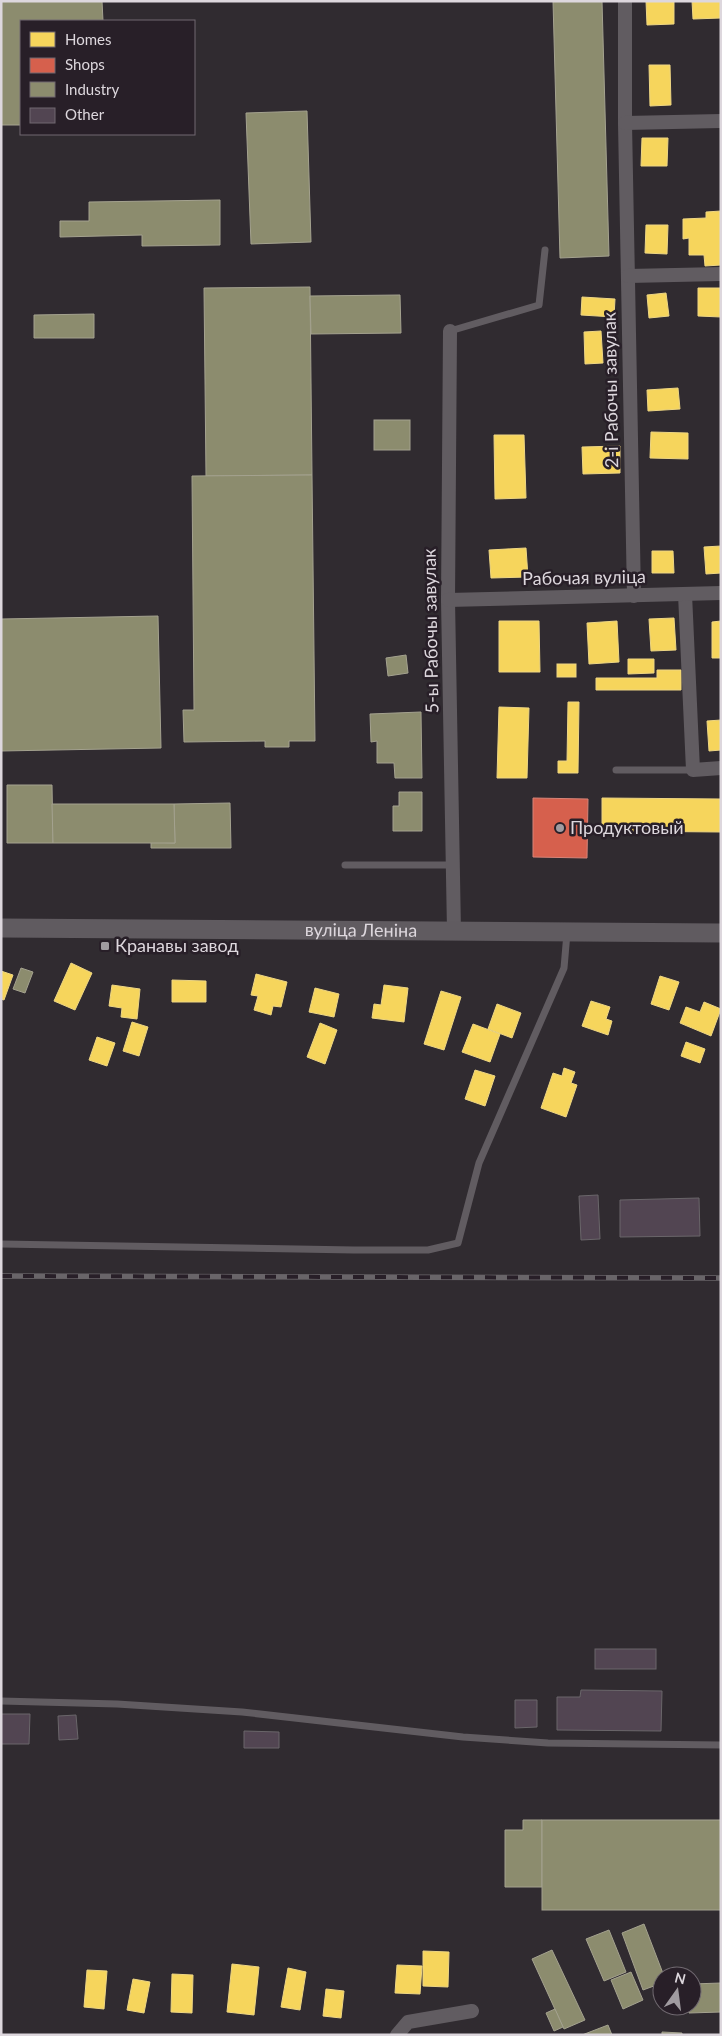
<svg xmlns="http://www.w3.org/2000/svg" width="722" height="2036" font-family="Lato,sans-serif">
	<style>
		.homes { fill: #f6d55c; stroke: #eed683 }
		.shops { fill: #d6604d; stroke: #d88478 }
		.industry { fill: #8c8c6e; stroke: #a4a28f }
		.building { fill: #524552; stroke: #6a666a }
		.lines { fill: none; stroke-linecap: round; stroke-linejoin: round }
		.service { stroke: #615c61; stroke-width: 7 }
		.minor { stroke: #615c61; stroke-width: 14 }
		.secondary { stroke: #605b60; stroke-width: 19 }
		.rail-casing { stroke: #696569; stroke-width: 5.5 }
		.rail { stroke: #281f28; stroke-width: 4; stroke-dasharray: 11; stroke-linecap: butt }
		.poi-dot { fill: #a09ba0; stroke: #281f28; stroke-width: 2 }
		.labels { text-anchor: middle; stroke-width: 5; stroke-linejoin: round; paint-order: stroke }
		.street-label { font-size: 18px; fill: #ddd7dd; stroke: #281f28 }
		.poi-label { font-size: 18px; fill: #ddd7dd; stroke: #281f28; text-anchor: start }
	</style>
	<rect width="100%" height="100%" fill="#302b30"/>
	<g class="homes">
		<path d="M646,1H674V24L647,25Z"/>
		<path d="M692,1H721V18L693,19Z"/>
		<path d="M649,65H670L671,105L650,106Z"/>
		<path d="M642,138H668L667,166H641Z"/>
		<path d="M721,211V265L705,266L704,255H689V238L683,239V219L706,218V212Z"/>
		<path d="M646,225H668L667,254L645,253Z"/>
		<path d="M698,288H721V317L698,316Z"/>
		<path d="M666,293L669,316L649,318L647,295Z"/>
		<path d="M582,297L615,299L614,317L581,315Z"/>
		<path d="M601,331L603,363L585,364L584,332Z"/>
		<path d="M678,388L680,409L648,411L647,390Z"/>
		<path d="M651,432L688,433V459L650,458Z"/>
		<path d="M494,435H524L526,498L495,499Z"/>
		<path d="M620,446V473L583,474L582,447Z"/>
		<path d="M721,546V573L706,574L704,547Z"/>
		<path d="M526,548L528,577L491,578L489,550Z"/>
		<path d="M652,551H673L674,573H652Z"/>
		<path d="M674,618L676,650L651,651L649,619Z"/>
		<path d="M499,621H539L540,672H499Z"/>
		<path d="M617,621L619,662L589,664L587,623Z"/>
		<path d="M721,621V658H712V622Z"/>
		<path d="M628,659H654V673L628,674Z"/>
		<rect x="557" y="664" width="19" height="13"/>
		<path d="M657,670H681V690H596V678H657Z"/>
		<path d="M568,702H579L578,773H558V761H567Z"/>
		<path d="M499,707L529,708L527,778H497Z"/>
		<path d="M721,720V750L709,751L707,721Z"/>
		<path d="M602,798L721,799V832L602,831Z"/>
		<path d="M71,963L92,973L75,1010L54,1001Z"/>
		<path d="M1,971L13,975L4,1000L1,999Z"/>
		<path d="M256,974L287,982L281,1007L273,1006L271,1015L254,1010L258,996L251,995Z"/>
		<path d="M660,976L679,982L669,1010L651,1004Z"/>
		<path d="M172,980L206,981V1002H172Z"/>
		<path d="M112,985L140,989L137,1019L121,1017L122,1008L109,1006Z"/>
		<path d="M384,985L408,988L404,1022L372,1018L374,1004L381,1005Z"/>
		<path d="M315,988L339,994L334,1017L309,1012Z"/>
		<path d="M441,991L461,997L444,1050L424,1044Z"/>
		<path d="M591,1001L610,1007L606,1019L612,1021L608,1035L582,1026Z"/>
		<path d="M704,1002L721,1009L711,1036L680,1023L686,1007L700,1012Z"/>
		<path d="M497,1004L521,1013L512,1038L488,1029Z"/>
		<path d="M132,1022L148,1027L139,1056L123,1051Z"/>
		<path d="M320,1023L337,1030L325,1064L307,1057Z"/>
		<path d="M473,1024L500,1034L490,1062L462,1052Z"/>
		<path d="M97,1037L115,1043L107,1066L89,1060Z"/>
		<path d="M686,1042L705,1049L700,1063L681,1056Z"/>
		<path d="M564,1068L575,1072L571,1083L577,1085L566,1117L541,1108L553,1073L562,1076Z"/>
		<path d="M475,1070L495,1076L485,1106L465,1099Z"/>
		<path d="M423,1951L449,1952L448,1987L423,1986Z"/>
		<path d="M232,1964L259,1967L254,2015L227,2012Z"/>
		<path d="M397,1965L422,1966L420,1994L395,1993Z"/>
		<path d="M288,1968L306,1972L300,2010L281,2007Z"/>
		<path d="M87,1970L107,1971L104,2009L84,2007Z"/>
		<path d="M172,1974L193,1975L192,2013L171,2012Z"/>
		<path d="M133,1979L150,1982L144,2013L127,2010Z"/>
		<path d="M326,1989L344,1991L341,2018L323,2016Z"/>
	</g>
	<path class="shops" d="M533,798L588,799L587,858L533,857Z"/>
	<g class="industry">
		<path d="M1,1H102L103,21H21V125H1Z"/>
		<path d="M553,1H602L609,256L560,258Z"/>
		<path d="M307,111L311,242L251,244L246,113Z"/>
		<path d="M220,200V245L142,246V235L60,237V221H89V202Z"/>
		<path d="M310,287L312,475L206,476L204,288Z"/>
		<path d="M400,295L401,333L311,334L310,296Z"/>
		<path d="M94,314V338H34V315Z"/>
		<rect x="374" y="420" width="36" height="30"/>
		<path d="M312,475L315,741H289V747H265V741L184,742L183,710H194L192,476Z"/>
		<path d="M158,616L161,748L1,751V619Z"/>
		<path d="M406,655L408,673L388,676L386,658Z"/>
		<path d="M421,712L422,778H395L394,763H377V741L371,742L370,714Z"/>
		<path d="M7,785H52L53,843H7Z"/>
		<path d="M399,792H422V831H393V806H399Z"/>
		<path d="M230,803L231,848H151V842L175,843L174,804Z"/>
		<path d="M52,804H174L175,843H53Z"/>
		<path d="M21,968L33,972L25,993L13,989Z"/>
		<path d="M523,1820H542V1887H505V1830H523Z"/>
		<rect x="542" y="1820" width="179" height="90"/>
		<path d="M644,1924L664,1976H662V1983L643,1990L622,1933Z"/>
		<path d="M609,1930L626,1972L604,1981L586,1939Z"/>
		<path d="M552,1950L585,2020L564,2029L532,1959Z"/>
		<path d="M631,1972L643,2000L623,2009L611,1980Z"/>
		<path d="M721,1983V2012L689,2013V2006H692V1984Z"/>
		<path d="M555,2009L563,2027L554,2031L546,2013Z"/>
		<path d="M608,2025L612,2035H582Z"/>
		<path d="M662,2032L682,2033V2035H662Z"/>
	</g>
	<g class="building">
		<path d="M598,1195L600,1239L581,1240L579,1196Z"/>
		<path d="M699,1198L700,1236L620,1237V1200Z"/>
		<rect x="595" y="1649" width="61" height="20"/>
		<path d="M581,1690L662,1691L661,1731L557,1730V1697H580Z"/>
		<path d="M515,1700H537V1727L515,1728Z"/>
		<path d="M1,1714H30L29,1744H1Z"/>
		<path d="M76,1715L78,1739L59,1740L58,1716Z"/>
		<path d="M244,1731L279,1732V1748H244Z"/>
	</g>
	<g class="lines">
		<g class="service">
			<path d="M450,331L539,305L545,250"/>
			<path d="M616,770H693"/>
			<path d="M345,865H453"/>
			<path d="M1,1244L354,1250H428L458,1243L479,1163L564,968L567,933"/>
			<path d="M1,1701L117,1704L242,1712L463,1737L548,1743L721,1745"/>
		</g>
		<g class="minor">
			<path d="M625,1V123L634,596"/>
			<path d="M625,123L721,121"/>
			<path d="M628,276L721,274"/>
			<path d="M450,331L448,600L454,931"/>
			<path d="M685,594L693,770L721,768"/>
			<path d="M448,600L721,593"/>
			<path d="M397,2035L408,2022L472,2011"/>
		</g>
		<path class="secondary" id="s1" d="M1,928L721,933"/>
		<g class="rail-casing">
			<path id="rail" d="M1,1276L721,1278"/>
		</g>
		<use href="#rail" class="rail"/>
	</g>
	<g class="poi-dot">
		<circle cx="560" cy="828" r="5"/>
		<rect x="100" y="941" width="10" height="10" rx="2.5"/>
	</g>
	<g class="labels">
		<g class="street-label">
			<text transform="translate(611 390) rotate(-91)" y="6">2-і Рабочы завулак</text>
			<text transform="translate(584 578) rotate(-1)" y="6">Рабочая вуліца</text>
			<text transform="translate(431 631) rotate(-91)" y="6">5-ы Рабочы завулак</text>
			<text dy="6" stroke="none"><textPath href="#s1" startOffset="360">вуліца Леніна</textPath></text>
		</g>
		<g class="poi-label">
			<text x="570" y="834">Продуктовый</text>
			<text x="115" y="952">Кранавы завод</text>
		</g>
	</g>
	<rect width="722" height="2036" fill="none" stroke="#ddd7dd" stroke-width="5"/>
	<rect x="20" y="20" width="175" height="115" fill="#281f28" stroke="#706970"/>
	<rect x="30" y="32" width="25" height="15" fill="#f6d55c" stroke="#706970"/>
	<text x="65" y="45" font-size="15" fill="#ddd7dd">Homes</text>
	<rect x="30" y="58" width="25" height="15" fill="#d6604d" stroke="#706970"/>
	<text x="65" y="70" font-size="15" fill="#ddd7dd">Shops</text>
	<rect x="30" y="82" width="25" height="15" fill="#8c8c6e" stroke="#706970"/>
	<text x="65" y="95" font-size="15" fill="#ddd7dd">Industry</text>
	<rect x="30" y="108" width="25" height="15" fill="#524552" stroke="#706970"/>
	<text x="65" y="120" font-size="15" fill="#ddd7dd">Other</text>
	<g transform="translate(677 1991) rotate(14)"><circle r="24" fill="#281f28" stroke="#706970"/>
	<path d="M0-4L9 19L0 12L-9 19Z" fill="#a09ba0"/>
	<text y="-8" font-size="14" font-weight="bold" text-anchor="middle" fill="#ddd7dd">N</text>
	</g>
</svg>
